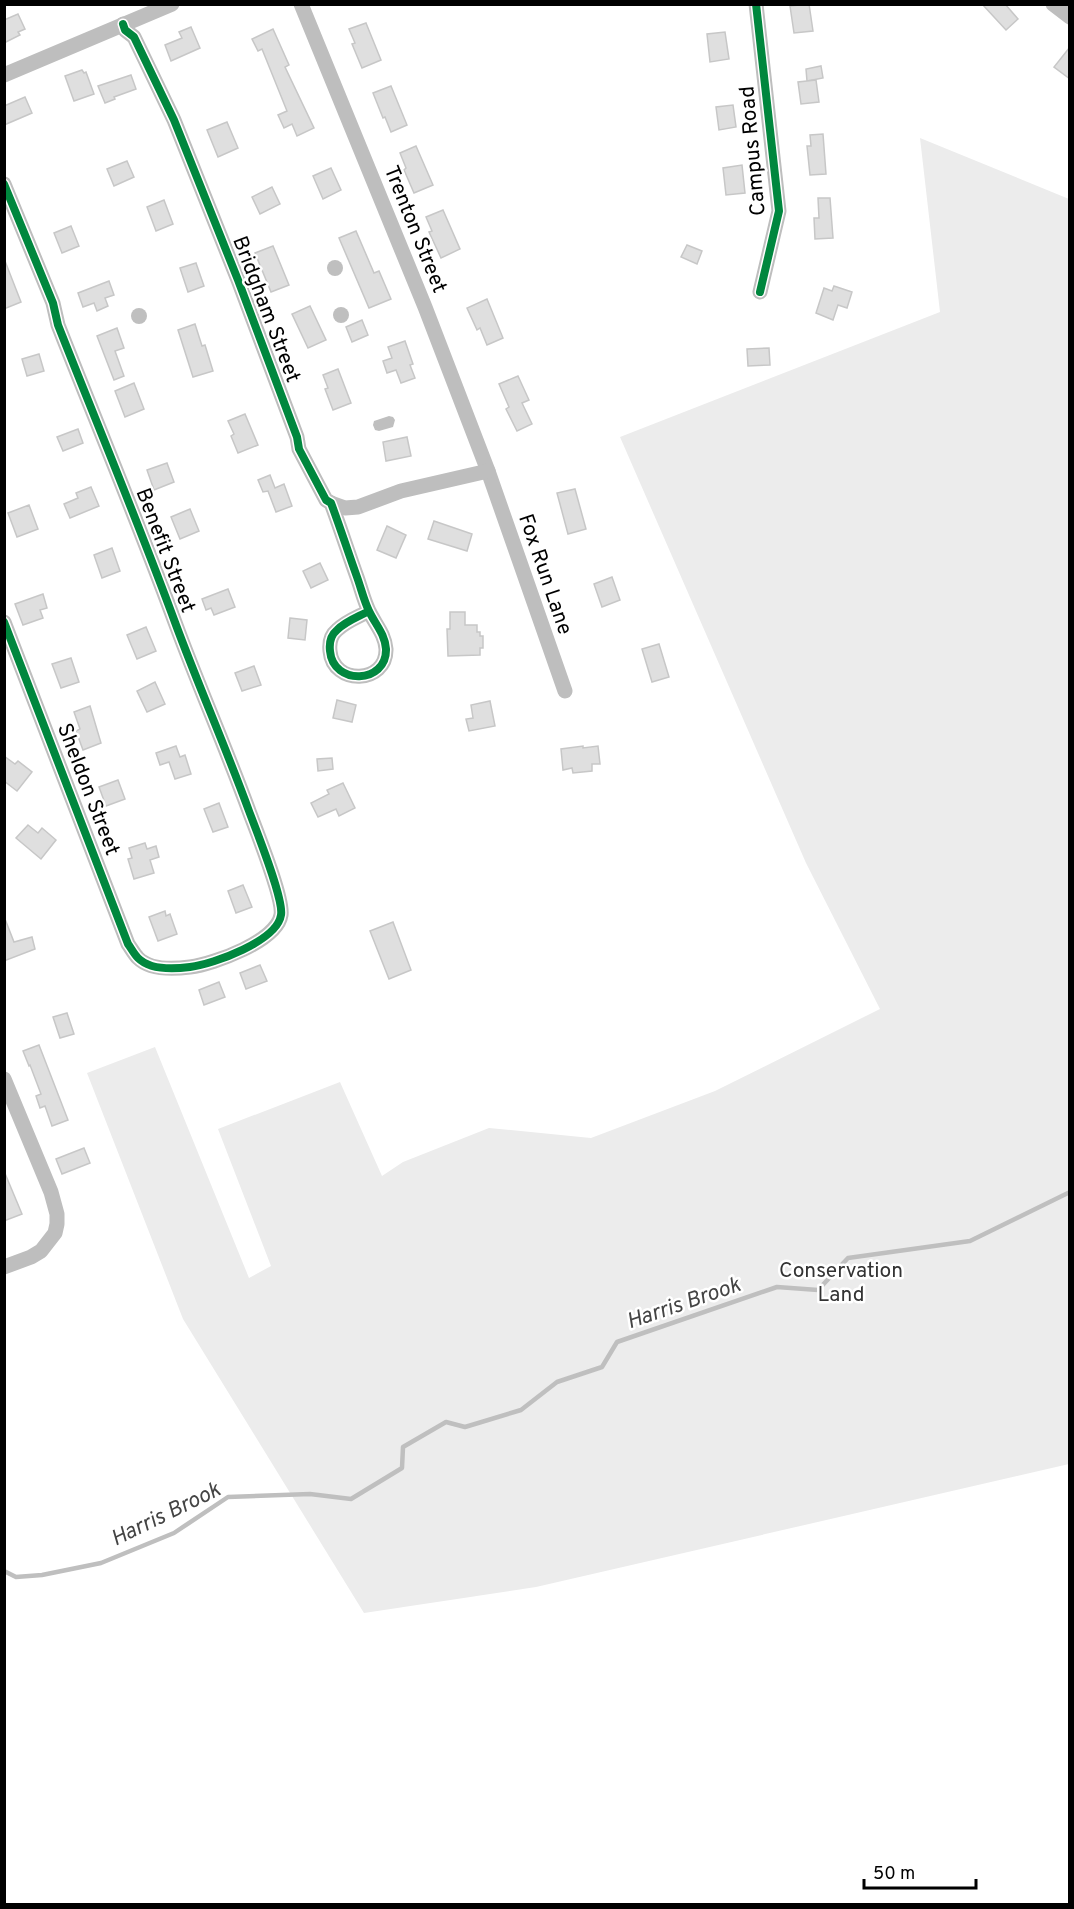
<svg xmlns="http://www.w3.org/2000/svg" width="1074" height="1909" font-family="Overpass,sans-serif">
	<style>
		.green { fill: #ececec }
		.water { fill: #bfbfbf }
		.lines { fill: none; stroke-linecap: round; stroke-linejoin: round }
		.stream { stroke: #bfbfbf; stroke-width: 4.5 }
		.building { fill: #dfdfdf; stroke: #c7c7c7; stroke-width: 1.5 }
		.minor { stroke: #bebebe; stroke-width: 15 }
		.cycleway-casing { stroke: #fff; stroke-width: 11 }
		.cycleway { stroke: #00873e; stroke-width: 8 }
		.labels { text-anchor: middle; stroke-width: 5; stroke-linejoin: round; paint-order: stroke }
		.street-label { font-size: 21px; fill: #000; stroke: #fff }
		.park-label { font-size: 21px; fill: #333; stroke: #fff }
		.water-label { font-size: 22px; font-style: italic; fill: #444; stroke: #fff }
	</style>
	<rect width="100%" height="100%" fill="#fff"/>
	<path class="green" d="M920,138L1069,199V1464L536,1587L364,1613L183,1319L87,1073L155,1047L249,1278L271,1266L218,1129L340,1082L382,1176L403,1162L489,1128L591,1138L715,1091L880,1009L806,863L620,437L940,312Z"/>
	<g class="water">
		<circle cx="335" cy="268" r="8"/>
		<circle cx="341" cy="315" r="8"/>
		<circle cx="139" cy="316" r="8"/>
		<path d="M389,416L393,417L395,420L393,427L379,431L375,430L373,425L374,421Z"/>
	</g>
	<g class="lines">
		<path class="stream" d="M4,1571L16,1577L42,1575L101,1563L174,1533L228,1497L310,1494L351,1499L402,1468L403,1447L446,1422L465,1427L521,1410L557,1382L602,1367L617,1342L777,1287L818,1290L848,1258L970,1241L1070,1192"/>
	</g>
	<g class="building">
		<path d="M809,4L813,31L794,33L790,6Z"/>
		<path d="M982,4H1005L1018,19L1006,30Z"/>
		<path d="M18,14L25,29L18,32L20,35L4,43V20Z"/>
		<path d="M366,23L381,60L362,68L352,44L355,43L349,29Z"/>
		<path d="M191,27L200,48L171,61L165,45L182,38L179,32Z"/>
		<path d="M273,29L289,65L285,67L314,128L297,136L292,124L284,128L278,115L287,111L262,49L258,51L252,39Z"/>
		<path d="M725,32L729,59L710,62L707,34Z"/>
		<path d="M1070,47V79L1054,67Z"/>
		<path d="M821,66L823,78L807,81L806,69Z"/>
		<path d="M82,70L84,73L86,72L94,94L74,101L65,76Z"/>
		<path d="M131,75L136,89L114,97L115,99L105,103L98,86Z"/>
		<path d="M816,80L819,102L801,104L798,82Z"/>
		<path d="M391,86L407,125L391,132L385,117L383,118L373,93Z"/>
		<path d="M25,97L32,113L4,125V106Z"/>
		<path d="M733,105L736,127L719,130L716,107Z"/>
		<path d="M227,122L238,148L218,157L207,130Z"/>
		<path d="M823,134L826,174L810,175L807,146H811L810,135Z"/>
		<path d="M416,146L433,185L414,193L404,170L406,168L400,153Z"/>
		<path d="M127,161L134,177L114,186L107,169Z"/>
		<path d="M742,165L745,193L726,195L723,168Z"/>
		<path d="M331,168L341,190L323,199L313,176Z"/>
		<path d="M272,187L280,204L260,214L252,197Z"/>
		<path d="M818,198H830L833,238L815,239L814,218H819Z"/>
		<path d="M164,200L173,224L156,231L147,207Z"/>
		<path d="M443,210L460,249L441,258L429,232L432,231L426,217Z"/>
		<path d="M71,226L79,246L62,253L54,233Z"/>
		<path d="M356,231L374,273L379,271L391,299L369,308L339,238Z"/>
		<path d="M687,245L702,251L697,264L681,257Z"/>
		<path d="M273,246L289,285L271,292L255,253Z"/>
		<path d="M5,261L21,302L4,309V262Z"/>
		<path d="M196,263L204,286L188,292L180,268Z"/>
		<path d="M109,281L114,295L105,298L108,306L97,311L94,303L83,307L78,293Z"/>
		<path d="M834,286L852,292L847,308L838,305L833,320L816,313L824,288L832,291Z"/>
		<path d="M487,299L503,338L487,345L480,328L477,330L467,308Z"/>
		<path d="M310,306L326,340L308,348L292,314Z"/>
		<path d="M362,320L368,335L352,342L346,327Z"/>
		<path d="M195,324L202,346L205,345L213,371L193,377L178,330Z"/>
		<path d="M117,328L124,348L115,351L124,376L114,380L97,336Z"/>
		<path d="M405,341L413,364L410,365L415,378L401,383L396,370L387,373L383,361L392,358L388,347Z"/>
		<path d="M769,348L770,365L748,366L747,349Z"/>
		<path d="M39,354L44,371L27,376L22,359Z"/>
		<path d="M338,369L351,403L333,410L325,389L328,388L323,375Z"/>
		<path d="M518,376L529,400L522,403L532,424L517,431L506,409L509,407L499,384Z"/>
		<path d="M134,383L144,409L125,417L115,391Z"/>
		<path d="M245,414L258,445L238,453L231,436L234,434L228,421Z"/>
		<path d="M78,429L83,443L63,451L57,437Z"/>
		<path d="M407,437L411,456L386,461L383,442Z"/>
		<path d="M167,463L174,482L154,490L147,470Z"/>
		<path d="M270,475L275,488L284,484L292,506L276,512L268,491L263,492L258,480Z"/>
		<path d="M91,487L99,506L70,518L64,504L78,498L76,493Z"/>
		<path d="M575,489L586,529L568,534L557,493Z"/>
		<path d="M29,505L38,529L17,537L8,513Z"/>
		<path d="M190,509L199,531L180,539L171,517Z"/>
		<path d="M434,521L472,534L467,551L428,539Z"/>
		<path d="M387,526L406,535L396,558L377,550Z"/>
		<path d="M112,548L120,571L102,578L94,555Z"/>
		<path d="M320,563L328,580L311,588L303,571Z"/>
		<path d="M612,577L620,600L602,607L594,584Z"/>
		<path d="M228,589L235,607L214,615L211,608L206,610L202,599Z"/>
		<path d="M43,594L47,608L40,610L43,618L23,625L15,604Z"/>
		<path d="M450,612H465V625H477V632H480V636H483V648H480V655L448,656L447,629H450Z"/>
		<path d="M290,618L307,620L305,640L288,638Z"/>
		<path d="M146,627L156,651L137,659L127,635Z"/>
		<path d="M659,644L669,677L652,682L642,649Z"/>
		<path d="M71,658L79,682L61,688L52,664Z"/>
		<path d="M254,666L261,685L242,691L235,673Z"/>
		<path d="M155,682L165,704L147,712L137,691Z"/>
		<path d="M337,700L356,705L352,722L333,718Z"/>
		<path d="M490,701L495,726L469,731L466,719L473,718L471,705Z"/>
		<path d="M90,706L101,743L83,750L76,731L80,729L74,712Z"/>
		<path d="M176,746L180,757L185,755L191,774L175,779L169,762L160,765L156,753Z"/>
		<path d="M583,746V748L598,746L600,764H592V771L573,773L572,768L563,770L561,749Z"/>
		<path d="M4,756L15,764L18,761L32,772L17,791L4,781Z"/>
		<path d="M332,758L333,769L318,771L317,759Z"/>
		<path d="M118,780L125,799L106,806L99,787Z"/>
		<path d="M343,783L355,808L339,816L336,809L318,817L311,803L329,794L327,790Z"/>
		<path d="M219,803L228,827L213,832L204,809Z"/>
		<path d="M28,825L38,833L42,828L56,840L41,859L16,838Z"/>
		<path d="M145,843L147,849L156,846L159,857L150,860L154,873L134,879L128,859L132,858L129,848Z"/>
		<path d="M243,885L252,907L236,913L228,891Z"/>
		<path d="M165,911L166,916L170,914L177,934L158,941L149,917Z"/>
		<path d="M5,919L14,942L32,937L35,949L4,961Z"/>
		<path d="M393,922L411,970L389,979L370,931Z"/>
		<path d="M260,965L267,981L246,989L240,973Z"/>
		<path d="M219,982L225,997L204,1005L199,990Z"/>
		<path d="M67,1013L74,1034L60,1038L53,1017Z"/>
		<path d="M39,1045L68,1120L52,1126L45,1106L40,1108L36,1096L41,1094L30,1065L29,1066L23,1051Z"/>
		<path d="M84,1148L90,1163L62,1174L56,1159Z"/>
		<path d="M4,1171L22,1214L4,1221Z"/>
	</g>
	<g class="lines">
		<g class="minor">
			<path d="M301,4L425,307L488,471L565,691"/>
			<path d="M756,4L779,211L760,292"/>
			<path d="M1053,4L1070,17"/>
			<path d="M123,24L125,30L134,37L174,120L238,280L297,437L299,449L326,500L331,503C340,527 348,552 357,577C361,588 364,601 369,611C375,624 385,634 386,649C387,684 333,686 330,651C329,642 331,635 337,630C346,621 358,617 369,611"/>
			<path d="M4,75L172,4"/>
			<path d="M4,184L53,303L58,325C97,424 139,524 176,625C199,687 226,748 249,811C256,830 284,899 281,915C277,941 214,964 190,967C175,969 151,971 138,958C134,954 131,948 128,944L4,622"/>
			<path d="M331,503L345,508L358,507L401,491L488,471"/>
			<path d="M4,1079L51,1192L57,1214V1224L55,1233L41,1251L31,1257L4,1267"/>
		</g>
		<g class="cycleway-casing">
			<g id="cycleway">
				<path d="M756,4L779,211L760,292"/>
				<path d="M123,24L125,30L134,37L174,120L238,280L297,437L299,449L326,500L331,503C340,527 348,552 357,577C361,588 364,601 369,611C375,624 385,634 386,649C387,684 333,686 330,651C329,642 331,635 337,630C346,621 358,617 369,611"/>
				<path d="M4,184L53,303L58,325C97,424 139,524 176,625C199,687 226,748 249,811C256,830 284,899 281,915C277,941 214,964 190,967C175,969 151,971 138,958C134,954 131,948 128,944L4,622"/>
			</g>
		</g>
		<use href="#cycleway" class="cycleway"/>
	</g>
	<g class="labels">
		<g class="street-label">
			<text transform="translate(752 151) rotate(-95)" y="7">Campus Road</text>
			<text transform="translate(416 229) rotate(68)" y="7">Trenton Street</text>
			<text transform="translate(267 309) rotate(69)" y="7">Bridgham Street</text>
			<text transform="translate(166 550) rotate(69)" y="7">Benefit Street</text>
			<text transform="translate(546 574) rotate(71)" y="7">Fox Run Lane</text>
			<text transform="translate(89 789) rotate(69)" y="7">Sheldon Street</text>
		</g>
		<g class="park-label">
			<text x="841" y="1277">Conservation<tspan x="841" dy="24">Land</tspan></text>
		</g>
		<g class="water-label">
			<text transform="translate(683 1302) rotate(-19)" y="8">Harris Brook</text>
			<text transform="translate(165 1513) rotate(-26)" y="8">Harris Brook</text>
		</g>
	</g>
	<rect width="1074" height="1909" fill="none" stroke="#000000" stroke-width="12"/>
	<path d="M864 1879v9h112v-9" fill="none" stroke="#000000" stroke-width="3"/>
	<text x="873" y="1879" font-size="18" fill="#000000" stroke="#ffffff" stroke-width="4.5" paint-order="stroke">50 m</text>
</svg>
